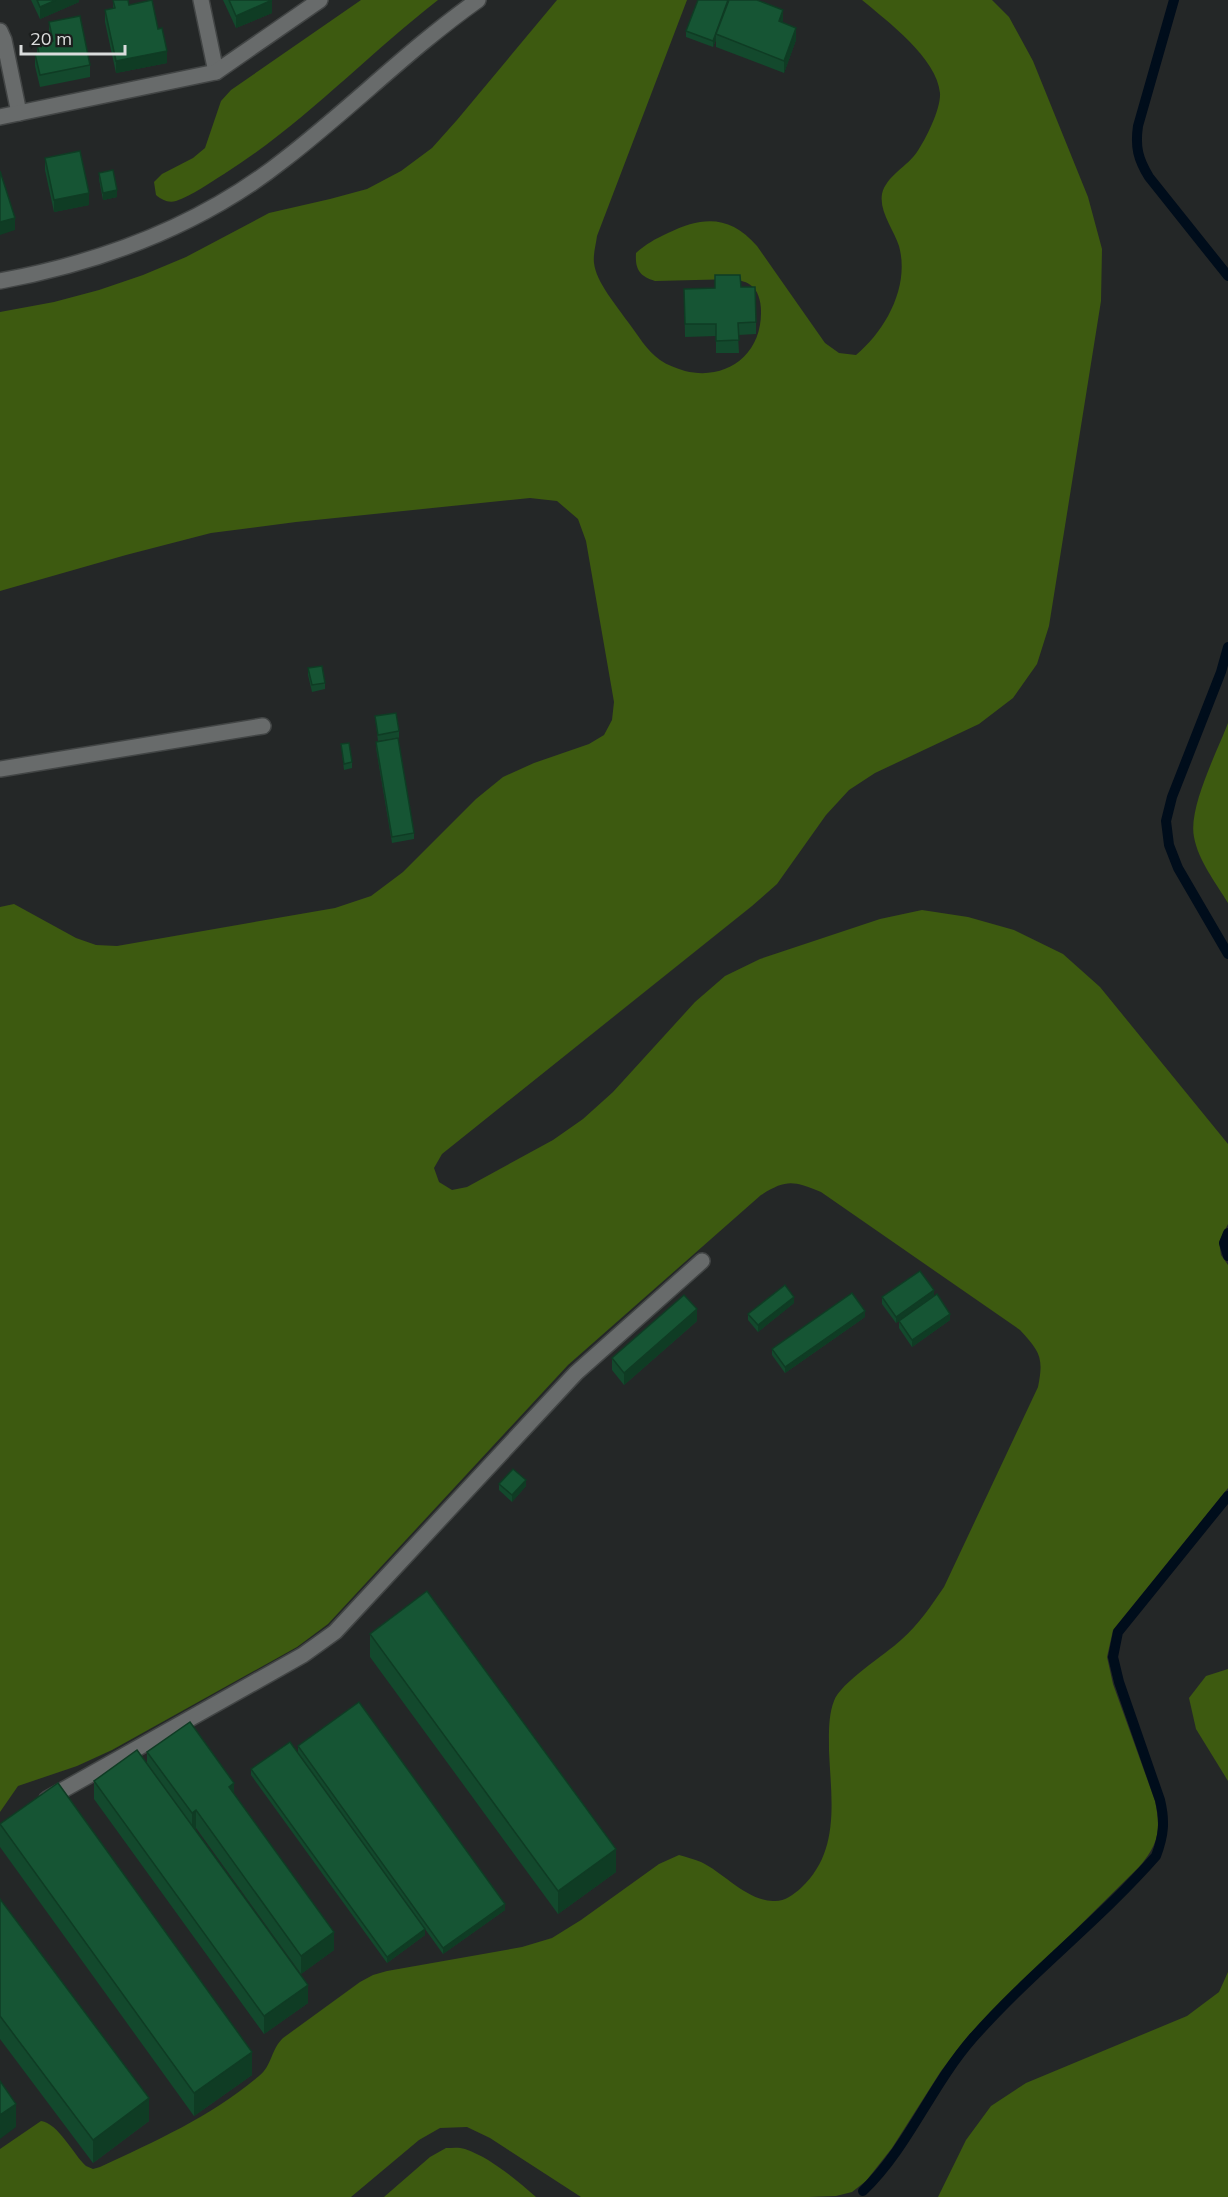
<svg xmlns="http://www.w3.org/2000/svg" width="1228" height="2197" font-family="Mulish,sans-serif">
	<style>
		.forest { fill: #3d5a10 }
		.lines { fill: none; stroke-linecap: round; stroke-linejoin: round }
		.stream { stroke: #000d1b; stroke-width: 10 }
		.minor-casing { stroke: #424545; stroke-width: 18 }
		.minor { stroke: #686b6b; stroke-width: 15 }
		.wall { fill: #13492d }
		.shaded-wall { fill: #0f3c24 }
		.building { fill: #165534; stroke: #0f3c24; stroke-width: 1.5 }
	</style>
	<rect width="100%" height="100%" fill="#242727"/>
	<g class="forest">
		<path d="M361,0H438C366,56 302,125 224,174C209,183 193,195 176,201C168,203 162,200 156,195L154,182L162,174L193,158L205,148L221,101L231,90Z"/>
		<path d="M557,0H687L597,236C596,244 593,254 594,263C596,282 617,306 628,322C638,335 646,350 660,360C667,365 676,368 685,371C726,381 762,355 761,311C761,301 758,289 749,284C745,281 740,281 736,279L655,281C639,276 635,269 636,253C646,244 655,239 668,233C703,216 730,215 757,246L825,343L839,353L856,355C886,330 910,286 899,246C894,230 879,212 882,194C886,176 908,166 917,152C926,139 941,109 940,93C937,58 887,21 862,0H992L1009,17L1033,61L1088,197L1102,249L1101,301L1049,626L1037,664L1013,698L979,724L875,773L849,790L826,815L777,884L752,906L442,1154L434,1168L439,1182L452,1190L467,1187L553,1140L583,1119L613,1092L695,1002L725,976L760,959L880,919L922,910L968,917L1014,930L1063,954L1100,987L1228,1144V1224L1219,1242L1221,1255L1228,1265V1488L1113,1630L1107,1657L1113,1684L1155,1801C1161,1830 1159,1844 1139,1867L968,2036L941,2071L892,2148L866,2181L852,2192L836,2196L809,2197H581L490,2138L467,2127L440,2128L419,2140L351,2197H0V2149L41,2121C59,2124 73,2154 86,2166L93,2169L100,2167C156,2141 212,2116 259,2076C272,2066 271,2049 283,2038L360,1982L373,1975L387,1971L522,1947L552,1938L581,1920L659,1864L679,1855C686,1857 694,1859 701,1862C724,1873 746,1900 773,1901C784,1902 793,1895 801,1888C841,1851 831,1799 829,1751C829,1735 828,1716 834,1701C840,1683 886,1654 901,1640C919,1624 931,1606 944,1587L1038,1387C1044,1357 1040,1352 1020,1330L821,1192C793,1181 787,1179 761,1195L568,1365L328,1624L297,1647L112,1750L77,1766L18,1786L0,1812V907L14,904L76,938L96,945L117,946L335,908L371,896L403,872L476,799L503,777L534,763L589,744L604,735L612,720L614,702L586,541L578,519L557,501L530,498L296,522L211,533L126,555L0,591V312L54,302L99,290L143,275L186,257L269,213L330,199L367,189L401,171L432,148L457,120Z"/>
		<path d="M1228,723V903C1216,883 1198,860 1194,837C1188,808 1217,752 1228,723Z"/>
		<path d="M1228,1669V1781L1196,1729L1189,1698L1206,1676Z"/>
		<path d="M1228,1972V2197H938L966,2140L991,2106L1026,2083L1187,2016L1219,1992Z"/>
		<path d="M446,2148C452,2148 459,2147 465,2149C491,2158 515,2179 536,2197H384L430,2157Z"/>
	</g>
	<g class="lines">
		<g class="stream">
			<path d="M1174,0L1138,126C1135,147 1138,159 1149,177L1228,276"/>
			<path d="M1228,647L1221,672L1172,797L1166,821L1169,845L1178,868L1228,954"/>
			<path d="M1228,1233L1224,1243L1228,1256"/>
			<path d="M863,2191C908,2148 931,2086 972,2039C1029,1974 1099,1921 1156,1856C1164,1835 1165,1821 1160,1800L1119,1682L1113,1657L1118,1632L1228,1496"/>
		</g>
		<g class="minor-casing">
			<g id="minor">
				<path d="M201,0L216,72"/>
				<path d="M0,31L4,40L19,113"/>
				<path d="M0,117L216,72L320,0"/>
				<path d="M0,281C103,262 202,225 285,159C351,108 410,48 478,0"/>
				<path d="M0,769L263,726"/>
				<path d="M47,1799L303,1655L335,1632L576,1373L702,1261"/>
			</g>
		</g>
		<use href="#minor" class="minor"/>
	</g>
	<g class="wall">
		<path d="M31,0H79V2L40,19Z"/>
		<path d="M113,0L129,5L167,63L116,73L105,22V10L113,8Z"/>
		<path d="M223,0H272V13L236,28Z"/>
		<path d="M49,22L90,65V77L40,87L35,66V54H37V45L51,42L49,35Z"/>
		<path d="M783,23L796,40L784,73L716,47V40L713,47L686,37V31Z"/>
		<path d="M45,158L89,205L54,212L45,170Z"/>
		<path d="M99,173L117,197L103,200L99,179Z"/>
		<path d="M741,287L756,322V334L738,335L739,353H716V336L685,337L684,289Z"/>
		<path d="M308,668L325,683V689L312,692L308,675Z"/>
		<path d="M375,716L399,731V738L378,741Z"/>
		<path d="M376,742L414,833V839L392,843L376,748Z"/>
		<path d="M341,744L352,762V768L344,770Z"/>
		<path d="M934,1296L896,1323L882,1304V1297Z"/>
		<path d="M794,1303L758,1332L748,1320V1314Z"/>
		<path d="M865,1317L785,1373L772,1355V1349Z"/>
		<path d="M950,1320L912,1347L899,1328V1321Z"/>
		<path d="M697,1321L624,1385L612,1370V1358Z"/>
		<path d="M499,1484L526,1486L512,1502L499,1490Z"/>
		<path d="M370,1634L616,1872L558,1914L370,1657Z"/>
		<path d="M298,1746L505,1910L443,1954L425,1929V1935L387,1963L251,1775V1769L298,1752Z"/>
		<path d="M147,1752L234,1794L334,1950L301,1974L196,1828L195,1829L308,2003L264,2034L94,1799V1781L147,1764Z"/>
		<path d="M0,1824L252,2075L194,2116L0,1847Z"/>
		<path d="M0,1899L149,2121L93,2163L0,2039Z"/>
	</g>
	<g class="shaded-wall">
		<path d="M56,0H79V2L40,19V7Z"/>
		<path d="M272,0V13L236,28V16Z"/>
		<path d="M783,10V22L779,21Z"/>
		<path d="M796,28V40L784,73V61Z"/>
		<path d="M716,34V40L713,47V41Z"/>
		<path d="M167,51V63L116,73V61Z"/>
		<path d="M117,190V197L103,200V193Z"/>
		<path d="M89,193V205L54,212V200Z"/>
		<path d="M15,218V230L0,235V222Z"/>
		<path d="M934,1290V1296L896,1323V1317Z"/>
		<path d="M794,1297V1303L758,1332V1325Z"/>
		<path d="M697,1309V1321L624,1385V1373Z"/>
		<path d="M865,1311V1317L785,1373V1367Z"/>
		<path d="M950,1314V1320L912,1347V1340Z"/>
		<path d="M526,1480V1486L512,1502V1495Z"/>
		<path d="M234,1783V1801L229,1787Z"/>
		<path d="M196,1810V1828L192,1831V1813Z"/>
		<path d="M616,1849V1872L558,1914V1891Z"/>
		<path d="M505,1904V1910L443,1954V1948Z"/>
		<path d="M425,1929V1935L387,1963V1957Z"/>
		<path d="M334,1932V1950L301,1974V1956Z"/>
		<path d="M308,1985V2003L264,2034V2016Z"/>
		<path d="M252,2052V2075L194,2116V2093Z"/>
		<path d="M149,2098V2121L93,2163V2140Z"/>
		<path d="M16,2104V2127L0,2139V2115Z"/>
	</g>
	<g class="building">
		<path d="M37,0H56L40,7Z"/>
		<path d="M113,0H128L129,5L152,0L158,29L162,28L167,51L116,61L105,10L115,8Z"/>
		<path d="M229,0H272L236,16Z"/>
		<path d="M698,0H728L713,41L686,31Z"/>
		<path d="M729,0H757L783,10L779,21L796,28L784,61L716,34Z"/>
		<path d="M80,16L90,65L40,75L35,54L39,53L37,45L53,41L49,22Z"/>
		<path d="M80,151L89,193L54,200L45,158Z"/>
		<path d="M113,170L117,190L103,193L99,173Z"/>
		<path d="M0,171L15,218L0,222Z"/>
		<path d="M715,275H740L741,287H755L756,322L738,323L739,340L716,341V324H685L684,289L715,288Z"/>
		<path d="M322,666L325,683L312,685L308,668Z"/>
		<path d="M396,713L399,731L378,735L375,716Z"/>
		<path d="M398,738L414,833L392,837L376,742Z"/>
		<path d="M349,743L352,762L344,764L341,744Z"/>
		<path d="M920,1271L934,1290L896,1317L882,1297Z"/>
		<path d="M785,1285L794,1297L758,1325L748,1314Z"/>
		<path d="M852,1293L865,1311L785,1367L772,1349Z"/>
		<path d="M937,1294L950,1314L912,1340L899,1321Z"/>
		<path d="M684,1295L697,1309L624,1373L612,1358Z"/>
		<path d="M513,1469L526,1480L512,1495L499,1484Z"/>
		<path d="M427,1591L616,1849L558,1891L370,1634Z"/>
		<path d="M359,1702L505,1904L443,1948L298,1746Z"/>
		<path d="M190,1722L234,1783L229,1787L334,1932L301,1956L196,1810L192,1813L147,1752Z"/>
		<path d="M290,1742L425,1929L387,1957L251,1769Z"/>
		<path d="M137,1750L308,1985L264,2016L94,1781Z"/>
		<path d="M58,1783L252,2052L194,2093L0,1824Z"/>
		<path d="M0,1899L149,2098L93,2140L0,2016Z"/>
		<path d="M0,2081L16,2104L0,2115Z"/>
	</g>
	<path d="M21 45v9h104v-9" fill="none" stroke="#dadcdc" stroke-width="3"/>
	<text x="30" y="45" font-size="18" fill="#dadcdc" stroke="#1b1e1d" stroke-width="4.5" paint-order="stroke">20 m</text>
</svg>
